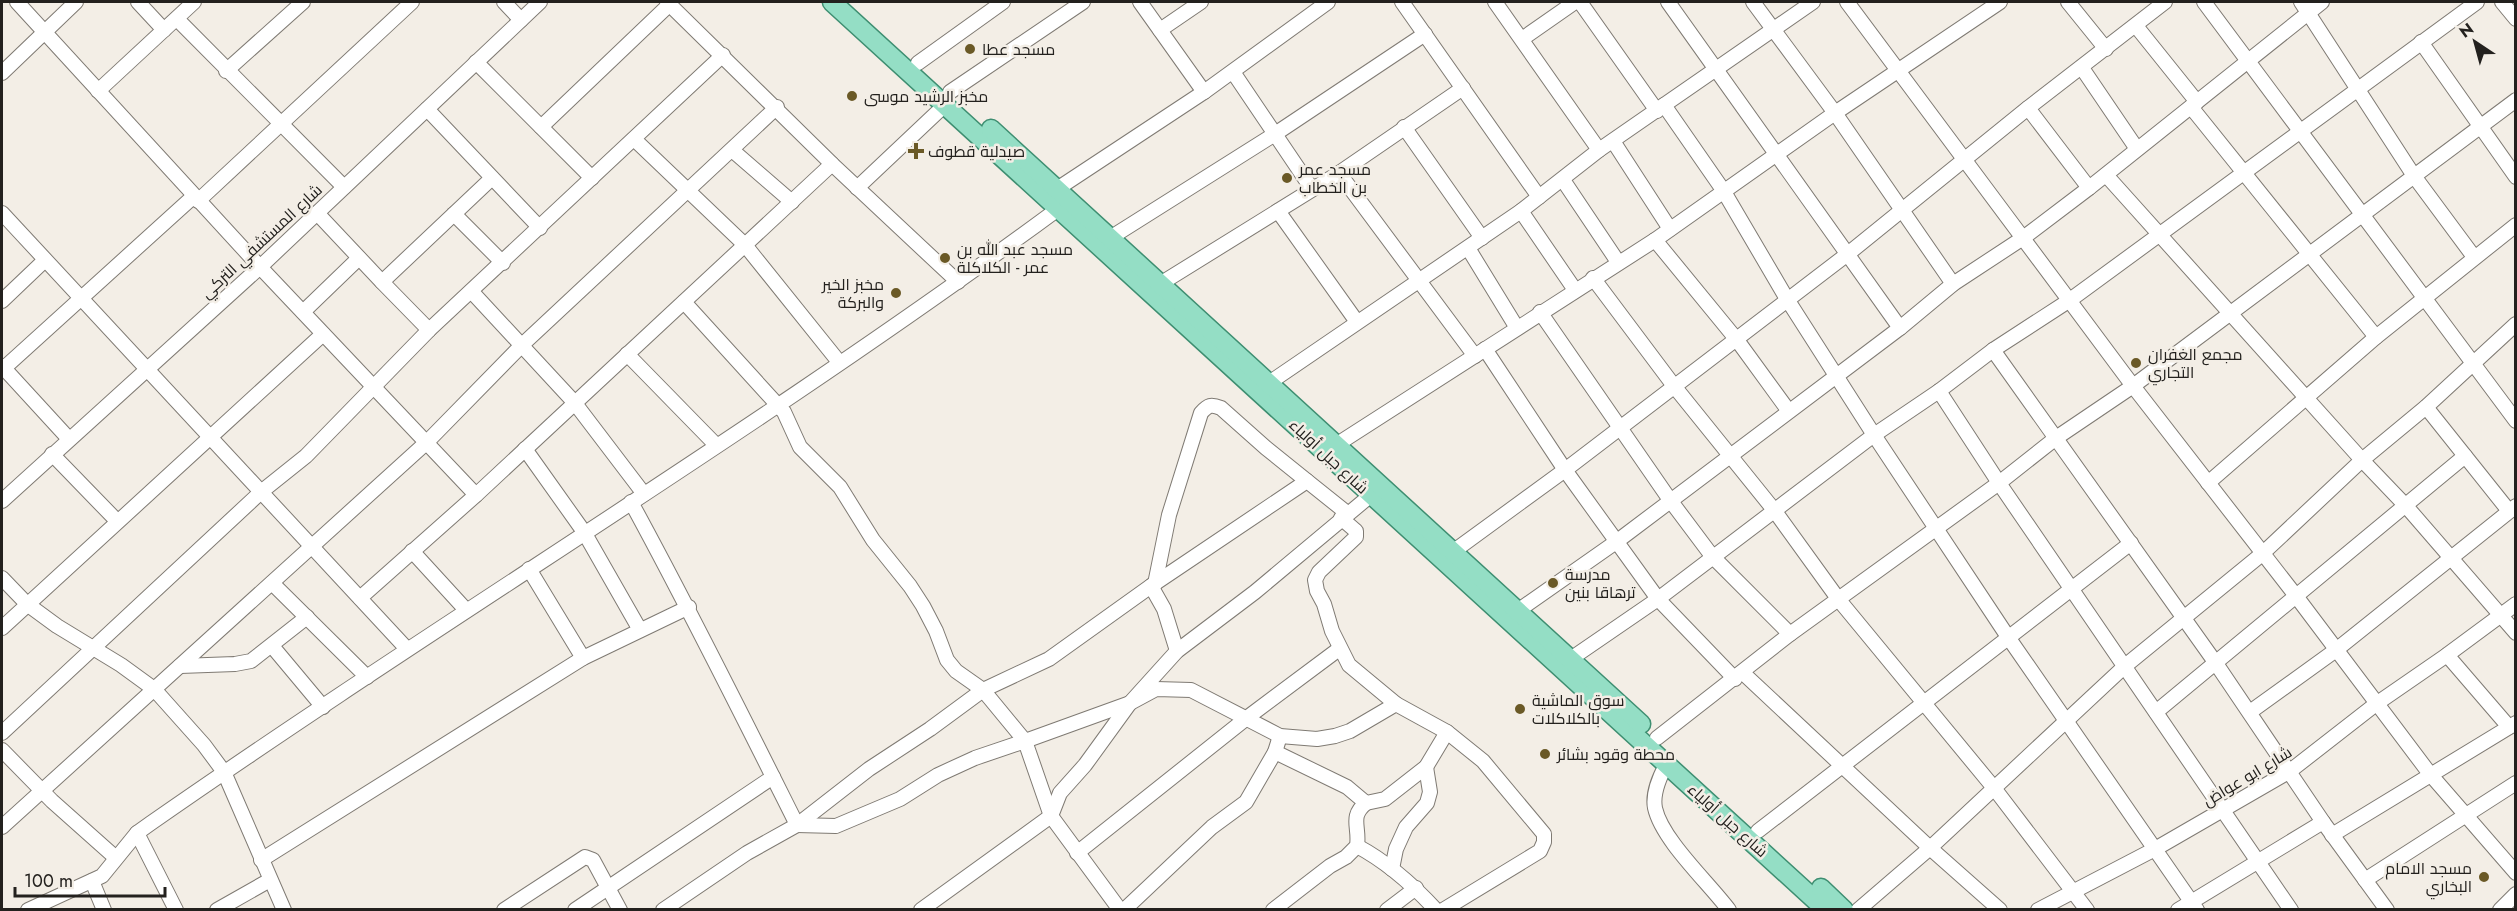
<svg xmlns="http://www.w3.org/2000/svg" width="2517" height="911" font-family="Jost,Cairo,sans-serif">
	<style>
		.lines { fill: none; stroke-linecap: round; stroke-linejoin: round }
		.minor-casing { stroke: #7f7a73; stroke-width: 16 }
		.major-casing { stroke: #3e8e71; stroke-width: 21 }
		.minor { stroke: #fff; stroke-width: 14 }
		.major { stroke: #94dec5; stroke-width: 18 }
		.poi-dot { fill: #6a5926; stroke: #f3eee6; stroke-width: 2 }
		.labels { text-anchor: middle; stroke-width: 5; stroke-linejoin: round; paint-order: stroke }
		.poi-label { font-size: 16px; fill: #23211e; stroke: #f3eee6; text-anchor: start }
		.street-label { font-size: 16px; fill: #23211e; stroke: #f3eee6 }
	</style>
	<rect width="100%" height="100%" fill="#f3eee6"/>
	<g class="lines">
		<g class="minor-casing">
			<g id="minor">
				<path d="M17,2L260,267L476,495"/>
				<path d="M138,2L164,30"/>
				<path d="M504,2L521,20"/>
				<path d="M667,2L832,164L958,282"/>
				<path d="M1140,2L1204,92"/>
				<path d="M1402,2L1539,197"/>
				<path d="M1495,2L1599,150"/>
				<path d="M1580,2L1657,111"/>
				<path d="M1668,2L1900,328"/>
				<path d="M1753,2L1835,113L1953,284"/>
				<path d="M1847,2L2133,386L2296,596L2430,774L2516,873"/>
				<path d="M2068,2L2106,49"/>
				<path d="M2204,2L2516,421"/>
				<path d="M2301,2L2414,176L2474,257"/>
				<path d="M2502,2L2516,19"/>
				<path d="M177,19L344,187"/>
				<path d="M2136,26L2197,102"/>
				<path d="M1160,30L1201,2"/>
				<path d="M1522,39L1575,2"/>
				<path d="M2421,42L2516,177"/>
				<path d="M476,62L592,178"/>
				<path d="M918,63L1003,2"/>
				<path d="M2082,68L2137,149"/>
				<path d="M226,71L303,2"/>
				<path d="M1233,72L1312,189"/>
				<path d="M2,73L76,2"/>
				<path d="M98,91L194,2"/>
				<path d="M950,92L1083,2"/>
				<path d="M1664,105L1723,190L1787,299L1874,435L2008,637L2197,910"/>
				<path d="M2191,107L2376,337"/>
				<path d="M2028,108L2089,188"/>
				<path d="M427,109L540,228"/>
				<path d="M541,127L670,4"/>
				<path d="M1404,127L1482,238"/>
				<path d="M634,139L745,245L839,362"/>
				<path d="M1613,141L1670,229"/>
				<path d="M732,150L792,202"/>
				<path d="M1339,173L1475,356"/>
				<path d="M2106,175L2362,460L2406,506L2516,633"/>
				<path d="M1563,180L1618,262"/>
				<path d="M857,188L946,104"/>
				<path d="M1057,189L1204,92L1328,2"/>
				<path d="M198,201L412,2"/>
				<path d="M1278,211L1357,322"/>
				<path d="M1521,211L1575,290"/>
				<path d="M2,213L407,649"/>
				<path d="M317,213L382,282"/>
				<path d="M454,214L503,263"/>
				<path d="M1110,238L1275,134L1425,34"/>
				<path d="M1655,240L1737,340L1788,410"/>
				<path d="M1468,248L1517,328"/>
				<path d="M1593,278L1674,386L1774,510L1839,600L1994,788L2087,910"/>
				<path d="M1160,284L1339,173L1463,88"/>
				<path d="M472,292L574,402L644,494"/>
				<path d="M2,301L45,260"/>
				<path d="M684,302L784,412L800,447L840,487L873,540L910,586L923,606L936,631L947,660L956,671L983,690L1025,741L1130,703L1156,689L1191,690L1280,736L1317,739L1335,736L1350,731L1396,704L1447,732L1483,761L1544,834V842L1540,851L1443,910"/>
				<path d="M303,312L359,258"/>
				<path d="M1540,312L1670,500L1712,556L1790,634"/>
				<path d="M429,330L382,282L492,178"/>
				<path d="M1485,349L1565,470L1658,599L1735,679"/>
				<path d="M1993,350L2215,662L2323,822L2387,910"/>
				<path d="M627,354L716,445"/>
				<path d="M2,366L69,439"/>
				<path d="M3,369L194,196"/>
				<path d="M1269,383L1521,211L1599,150L1813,2"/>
				<path d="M1939,391L1999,483L2291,910"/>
				<path d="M2426,407L2509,511"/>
				<path d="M1336,445L1655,240L1835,113L2000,2"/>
				<path d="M525,449L584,532L640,630"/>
				<path d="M52,454L117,521"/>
				<path d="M2208,483L2376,337L2516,225"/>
				<path d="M2,501L260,267L540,2"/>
				<path d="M631,502C689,608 743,717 797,825L836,826L900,799L938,775L975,758L1025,741L1051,816L1120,910"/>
				<path d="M1341,518L1356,531V537L1319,572L1315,580L1317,591L1324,604L1332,631L1349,665L1396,704"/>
				<path d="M412,551L466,610"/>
				<path d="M1454,551L1565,470L1849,253L2028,108L2165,2"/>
				<path d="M529,569L583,658"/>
				<path d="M2,578L27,604L57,626L121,665L154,689L204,745L224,772L284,910"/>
				<path d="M272,583L367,677"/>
				<path d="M1155,584L1169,515L1201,413C1208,405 1211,404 1221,408L1266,448L1307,481"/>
				<path d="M1151,586L1164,609L1177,651"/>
				<path d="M360,598L476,495L832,164"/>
				<path d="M1519,610L1616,542L1900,328L1953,284L2023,238L2089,188L2322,2"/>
				<path d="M2,628L323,334"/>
				<path d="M272,646L323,707"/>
				<path d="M2447,655L2509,727"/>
				<path d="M1572,658L1658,599L1874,435L1939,391L1993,350L2070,300L2477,2"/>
				<path d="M180,666L235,664L251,661L307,617"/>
				<path d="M1743,673L1930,848L2000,910"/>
				<path d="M2156,712L2465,456"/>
				<path d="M2250,712L2336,650L2516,506"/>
				<path d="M2,733L261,492L306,456L429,330L723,55"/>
				<path d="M1657,738L1790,634L1999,483L2056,438L2133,386L2516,100"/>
				<path d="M2,750L52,801L116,858"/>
				<path d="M1275,752L1347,787L1366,803L1385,799L1426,767L1447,732"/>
				<path d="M1667,763C1660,776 1652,793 1655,808C1662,840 1708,882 1729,910"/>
				<path d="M2,827L427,442L522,345L777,107"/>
				<path d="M1758,831L2131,543"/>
				<path d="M137,833L176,910"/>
				<path d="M2332,835L2516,723"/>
				<path d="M1357,846C1387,862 1413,885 1436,910"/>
				<path d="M1077,853L1248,717L1339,649"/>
				<path d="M261,860L583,658L689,607"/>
				<path d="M1392,869L1396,849L1406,827L1427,803L1430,792L1426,767"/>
				<path d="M2365,880L2516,783"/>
				<path d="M92,881L104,910"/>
				<path d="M28,910L102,876L137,833L151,823C451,614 764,426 1058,209L1064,202"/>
				<path d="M217,910L270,880"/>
				<path d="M504,910L585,857L593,860L620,910"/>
				<path d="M575,910L773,777"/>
				<path d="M663,910L747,853L797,825L869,769L930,729L983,690L1049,659L1151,586L1307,481L1347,513"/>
				<path d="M921,910L1051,816L1060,793L1085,765L1130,703L1177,651L1255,592L1371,495"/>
				<path d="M1124,910L1212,827L1246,802L1275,752L1280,736"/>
				<path d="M1273,910L1330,866L1346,857L1357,846C1360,827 1349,817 1366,803"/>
				<path d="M1387,910L1416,888"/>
				<path d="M1858,910L1930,848L2125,666L2262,554L2362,460L2426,407L2516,324"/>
				<path d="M2038,910L2155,849L2290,771L2376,704L2447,655L2516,604"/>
				<path d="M2178,910L2323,822"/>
				<path d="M2500,910L2516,894"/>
			</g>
		</g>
		<g class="major-casing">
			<g id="major">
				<path d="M832,2L1826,910"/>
				<path d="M991,129L1641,724"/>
				<path d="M1821,888L1844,910"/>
			</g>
		</g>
		<use href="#minor" class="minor"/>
		<use href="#major" class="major"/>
	</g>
	<g class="poi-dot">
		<circle cx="970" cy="49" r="6"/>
		<circle cx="852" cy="96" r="6"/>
		<path d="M913 142h6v6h6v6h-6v6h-6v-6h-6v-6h6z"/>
		<circle cx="1287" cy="178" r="6"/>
		<circle cx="945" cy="258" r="6"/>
		<circle cx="896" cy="293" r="6"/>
		<circle cx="2136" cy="363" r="6"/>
		<circle cx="1553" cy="583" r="6"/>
		<circle cx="1520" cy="709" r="6"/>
		<circle cx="1545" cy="754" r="6"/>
		<circle cx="2484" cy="877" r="6"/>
	</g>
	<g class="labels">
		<g class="poi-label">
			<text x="982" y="55">مسجد عطا</text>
			<text x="864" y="102">مخبز الرشيد موسى</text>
			<text x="928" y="157">صيدلية قطوف</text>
			<text x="1299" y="175">مسجد عمر<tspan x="1299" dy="18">بن الخطاب</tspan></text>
			<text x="957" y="255">مسجد عبد الله بن<tspan x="957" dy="18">عمر - الكلاكلة</tspan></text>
			<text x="884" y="290" text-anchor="end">مخبز الخير<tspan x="884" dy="18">والبركة</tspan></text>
			<text x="2148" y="360">مجمع الغفران<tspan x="2148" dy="18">التجاري</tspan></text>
			<text x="1565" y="580">مدرسة<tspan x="1565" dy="18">ترهاقا بنين</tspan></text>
			<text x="1532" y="706">سوق الماشية<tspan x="1532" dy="18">بالكلاكلات</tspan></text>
			<text x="1557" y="760">محطة وقود بشائر</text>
			<text x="2472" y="874" text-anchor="end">مسجد الامام<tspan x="2472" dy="18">البخاري</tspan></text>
		</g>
		<g class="street-label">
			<text transform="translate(261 241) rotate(-43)" y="6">شارع المستشفي التركي</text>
			<text transform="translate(1329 456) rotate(43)" y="6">شارع جبل أولياء</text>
			<text transform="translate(2247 776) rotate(-31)" y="6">شارع ابو عواض</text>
			<text transform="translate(1728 820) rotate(42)" y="6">شارع جبل أولياء</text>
		</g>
	</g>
	<rect width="2517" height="911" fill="none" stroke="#23211e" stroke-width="6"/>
	<g transform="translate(2475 42) rotate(324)" stroke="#f3eee6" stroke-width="4.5" paint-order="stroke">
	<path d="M0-4.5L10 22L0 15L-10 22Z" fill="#23211e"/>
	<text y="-9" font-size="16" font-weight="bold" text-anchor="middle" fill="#23211e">N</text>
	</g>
	<path d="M15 887v9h150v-9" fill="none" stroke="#23211e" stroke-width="3"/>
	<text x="24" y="887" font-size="18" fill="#23211e" stroke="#f3eee6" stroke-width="4.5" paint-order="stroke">100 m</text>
</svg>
